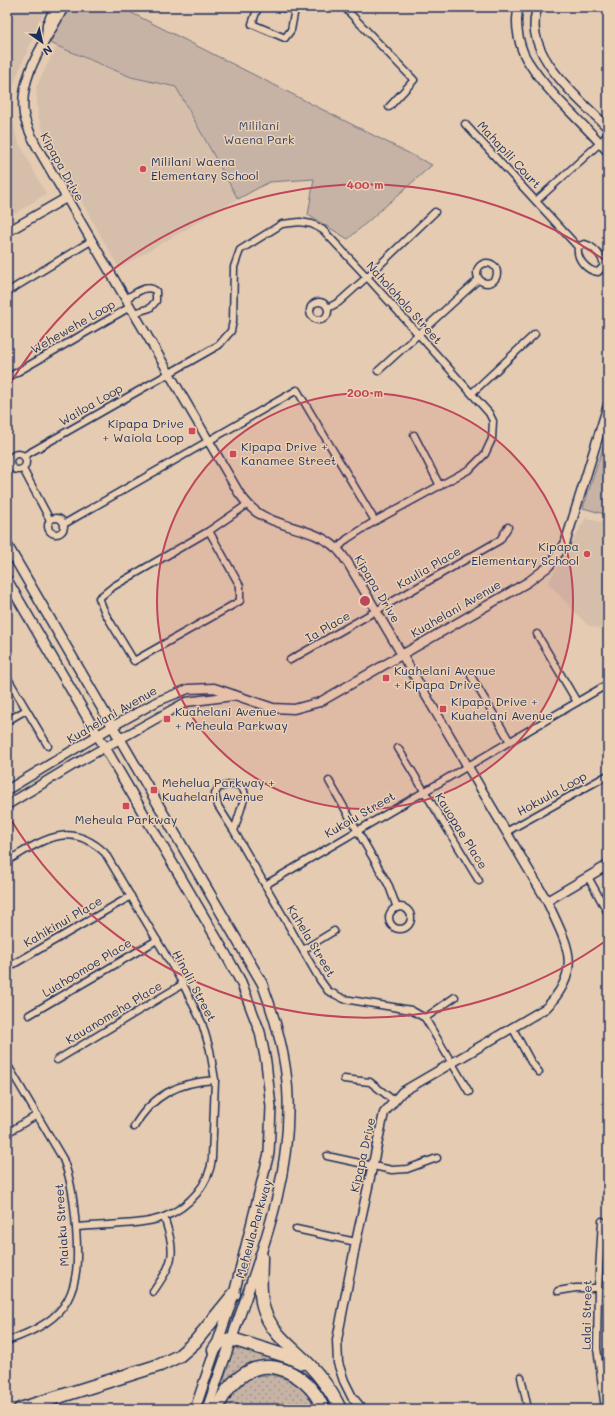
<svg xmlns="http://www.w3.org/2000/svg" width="615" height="1416" font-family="Mali,sans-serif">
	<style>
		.built { fill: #d5bfab }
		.grass { fill: url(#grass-dots); stroke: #707182 }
		.green { fill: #c6b3a5; stroke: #707182 }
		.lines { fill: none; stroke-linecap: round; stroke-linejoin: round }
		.minor-casing { stroke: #1b2f5e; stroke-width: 9 }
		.tertiary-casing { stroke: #1b2f5e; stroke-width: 11 }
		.secondary-casing { stroke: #1b2f5e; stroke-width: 12 }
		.motorway-casing { stroke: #1b2f5e; stroke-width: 15 }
		.minor { stroke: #ecd1b4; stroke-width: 6 }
		.tertiary { stroke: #ecd1b4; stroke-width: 8 }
		.secondary { stroke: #ecd1b4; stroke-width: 9 }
		.motorway { stroke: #ecd1b4; stroke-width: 12 }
		.ring { fill: none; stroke: #bf465b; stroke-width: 2 }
		.poi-dot { fill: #d1495b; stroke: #ecd1b4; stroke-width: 1.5 }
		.labels { text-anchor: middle; stroke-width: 3; stroke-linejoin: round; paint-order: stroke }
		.park-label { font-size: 12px; fill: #354369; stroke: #ecd1b4 }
		.street-label { font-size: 12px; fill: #1b2f5e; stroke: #ecd1b4 }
		.poi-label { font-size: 12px; fill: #1b2f5e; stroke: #ecd1b4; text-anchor: start }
		.centre { fill: #bf465b; stroke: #ecd1b4; stroke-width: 2 }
		.ring-label { font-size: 12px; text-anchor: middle; font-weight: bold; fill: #bf465b; stroke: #ecd1b4; stroke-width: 3; stroke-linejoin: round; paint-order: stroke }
	</style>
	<defs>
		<pattern id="grass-dots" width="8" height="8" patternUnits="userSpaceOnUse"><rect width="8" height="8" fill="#c6b3a5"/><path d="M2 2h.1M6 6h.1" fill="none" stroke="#a0928a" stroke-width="1.8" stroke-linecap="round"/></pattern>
	</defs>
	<rect width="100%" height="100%" fill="#e4cbb1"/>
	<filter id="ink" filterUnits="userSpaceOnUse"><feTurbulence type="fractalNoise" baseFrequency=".025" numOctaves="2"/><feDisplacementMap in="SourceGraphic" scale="8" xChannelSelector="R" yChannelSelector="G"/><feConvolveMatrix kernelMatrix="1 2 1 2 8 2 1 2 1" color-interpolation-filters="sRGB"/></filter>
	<g filter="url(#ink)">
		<g class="built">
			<path d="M7,7H46L13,85L12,113L16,137L46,194L7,218Z"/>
			<path d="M57,46L131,77L176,87L238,199L119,268L47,140L38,116L36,87Z"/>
			<path d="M586,518L608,524V631L587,625L548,583Z"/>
		</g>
		<g class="grass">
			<path d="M233,1346C256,1354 291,1360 309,1376C319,1385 326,1397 333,1409H327L286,1365L227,1383L223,1378Z"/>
			<path d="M271,1375C294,1379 306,1390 317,1409H219L230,1388L253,1376Z"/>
		</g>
		<g class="green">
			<path d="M67,7H120L432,165L348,239L308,215L314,179L269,182L238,199L176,87L131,77L50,43Z"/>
			<path d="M608,432V515L583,508Z"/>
		</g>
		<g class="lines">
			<g class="minor-casing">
				<g id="minor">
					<path d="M258,7L252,24L285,38L291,30L295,9"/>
					<path d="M275,7L295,9L306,7"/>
					<path d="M344,7L414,80L389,107"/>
					<path d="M465,124L578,247C576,259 587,271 598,272L604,266C603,256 593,246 584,244L578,247"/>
					<path d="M536,201L600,143L608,134"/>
					<circle cx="487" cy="273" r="10"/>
					<path d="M7,292L91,241"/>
					<path d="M125,299C135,294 146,283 156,291V301L150,308L134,313"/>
					<circle cx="319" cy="311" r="9"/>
					<path d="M328,308L339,302L367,277L435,212"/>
					<path d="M378,371L479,279"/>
					<path d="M7,378L130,307"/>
					<path d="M472,393L535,334"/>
					<path d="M414,435L440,486"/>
					<circle cx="18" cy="462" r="8"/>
					<path d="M24,456L219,345L231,331L233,321L234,267L240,250L282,224L300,222L312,224L323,230L367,277L489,413L493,421L492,439L485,454L470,469L375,521L347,539L337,549"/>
					<path d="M23,469L50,520"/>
					<circle cx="56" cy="526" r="8"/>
					<path d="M64,524L297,390L375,521"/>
					<path d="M209,531L240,586V601L134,661L105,613L99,598L114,586Z"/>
					<path d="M209,531L248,504"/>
					<path d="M537,634L577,702"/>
					<path d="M290,660L500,540L508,527"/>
					<path d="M471,676L509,740"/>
					<path d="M7,677L48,746"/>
					<path d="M7,721L26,710"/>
					<path d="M398,748L479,881"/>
					<path d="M329,781L389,886L397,908"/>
					<path d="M234,831L245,796C244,781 229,784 218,788L215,794L218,806L234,831L320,980L328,991L344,999L411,1010L425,1018L469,1092"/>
					<path d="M506,832L608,775"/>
					<path d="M7,861C42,841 69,819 105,853L183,984L202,1023L210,1050L215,1080L212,1158C210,1184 189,1207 164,1217C139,1226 103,1224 76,1227"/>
					<path d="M588,877L608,913"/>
					<path d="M265,885L608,684"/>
					<circle cx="400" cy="918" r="11"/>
					<path d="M303,950L334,931"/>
					<path d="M7,968L131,896"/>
					<path d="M29,1015L157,940"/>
					<path d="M425,1018L455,997"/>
					<path d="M512,1027L531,1062L539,1072"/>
					<path d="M57,1060L183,984"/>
					<path d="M7,1064L63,1159C72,1182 74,1203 76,1228C81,1292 71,1319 7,1341"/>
					<path d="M344,1079L370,1082L393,1100"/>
					<path d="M134,1127C152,1095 179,1082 215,1080"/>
					<path d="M7,1133L37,1115"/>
					<path d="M327,1156L392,1170L407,1169L437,1158"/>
					<path d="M602,1221L598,1288L597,1348L605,1409"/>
					<path d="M296,1229L356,1242"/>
					<path d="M558,1291L576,1288H598"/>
					<path d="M153,1292C175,1260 176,1254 164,1217"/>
					<path d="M521,1377L528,1409"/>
				</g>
			</g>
			<g class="tertiary-casing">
				<g id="tertiary">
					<path d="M64,7C47,40 18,75 24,115C26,126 32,137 37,147L239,493C244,500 250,508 258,513C282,529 315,528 336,548C341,552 344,558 348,563L547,901C566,944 585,967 546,1008L402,1092L384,1113L356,1242L337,1340L338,1363L344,1381L352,1397L362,1409"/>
					<path d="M519,7C514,23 519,49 529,63C550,96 583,122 608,152"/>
					<path d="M538,7C519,52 581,100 608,128"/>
					<path d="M46,37L47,24L55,7"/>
					<path d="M7,232L66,198"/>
					<path d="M7,790L113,726L158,701L188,689L214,688L273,708L294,709L320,702L528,582L549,566L565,544L608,405"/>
					<path d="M7,805L75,764L186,702L233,696"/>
					<path d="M547,901L608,865"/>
					<path d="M604,1409L608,1408"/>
				</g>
			</g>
			<g class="secondary-casing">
				<g id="secondary">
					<path d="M7,545L262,983C276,1020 287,1059 288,1098C290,1169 270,1229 247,1295C234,1333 220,1371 207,1409"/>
					<path d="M7,580L225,953L241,982L260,1032L266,1062L271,1107L269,1153L234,1294L195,1409"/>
				</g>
			</g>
			<g class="motorway-casing">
				<g id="motorway">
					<path d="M261,1256C261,1273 259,1291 263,1307C269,1328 283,1340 297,1353C315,1369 330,1388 340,1409"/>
					<path d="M214,1350L219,1343L232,1339L289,1357L302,1363"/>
					<path d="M20,1409L160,1365L179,1356L195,1342L234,1294"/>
					<path d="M217,1409C223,1394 231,1382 246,1373C275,1355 313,1380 323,1409"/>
				</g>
			</g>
			<use href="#minor" class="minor"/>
			<use href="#tertiary" class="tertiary"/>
			<use href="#secondary" class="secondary"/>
			<use href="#motorway" class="motorway"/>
		</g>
	</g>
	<circle cx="365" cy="601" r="208" fill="#bf465b" fill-opacity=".12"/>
	<g class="ring">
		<circle cx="365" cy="601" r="208"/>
		<path d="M607 940A416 416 0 0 1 8 815M8 387A416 416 0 0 1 607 262"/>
	</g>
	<g class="poi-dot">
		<circle cx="143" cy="169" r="4"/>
		<rect x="188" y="427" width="8" height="8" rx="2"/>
		<rect x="229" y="450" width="8" height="8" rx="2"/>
		<circle cx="587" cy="554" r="4"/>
		<rect x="382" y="674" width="8" height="8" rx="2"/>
		<rect x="439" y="705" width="8" height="8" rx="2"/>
		<rect x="163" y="715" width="8" height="8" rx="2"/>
		<rect x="150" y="786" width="8" height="8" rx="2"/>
		<rect x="122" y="802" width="8" height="8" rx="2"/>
	</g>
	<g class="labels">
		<g class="park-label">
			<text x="259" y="130">Mililani<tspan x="259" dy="14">Waena Park</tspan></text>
		</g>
		<g class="street-label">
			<text transform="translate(509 155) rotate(47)" y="4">Mahapili Court</text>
			<text transform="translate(62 167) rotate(61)" y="4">Kipapa Drive</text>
			<text transform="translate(404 303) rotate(48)" y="4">Naholoholo Street</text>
			<text transform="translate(73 327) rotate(-30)" y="4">Wehewehe Loop</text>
			<text transform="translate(91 405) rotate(-30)" y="4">Wailoa Loop</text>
			<text transform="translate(429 568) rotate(-30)" y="4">Kaulia Place</text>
			<text transform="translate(377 589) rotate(59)" y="4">Kipapa Drive</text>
			<text transform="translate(456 609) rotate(-30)" y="4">Kuahelani Avenue</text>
			<text transform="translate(328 627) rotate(-30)" y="4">Ia Place</text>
			<text transform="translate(112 715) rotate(-30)" y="4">Kuahelani Avenue</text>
			<text transform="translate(552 794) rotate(-29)" y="4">Hokuula Loop</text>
			<text transform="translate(360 815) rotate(-30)" y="4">Kukolu Street</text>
			<text transform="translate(461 831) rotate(58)" y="4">Kauopae Place</text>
			<text transform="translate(63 922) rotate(-30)" y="4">Kahikinui Place</text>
			<text transform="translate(311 941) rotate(59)" y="4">Kahela Street</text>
			<text transform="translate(87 968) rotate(-31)" y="4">Luahoomoe Place</text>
			<text transform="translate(194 986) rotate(62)" y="4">Hinalii Street</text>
			<text transform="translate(114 1013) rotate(-31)" y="4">Kauanomeha Place</text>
			<text transform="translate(363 1155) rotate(-77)" y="4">Kipapa Drive</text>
			<text transform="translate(62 1225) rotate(-94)" y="4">Maiaku Street</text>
			<text transform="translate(254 1229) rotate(-74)" y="4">Meheula Parkway</text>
			<text transform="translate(587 1315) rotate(-89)" y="4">Lalai Street</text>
		</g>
		<g class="poi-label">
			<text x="151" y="166">Mililani Waena<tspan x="151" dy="14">Elementary School</tspan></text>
			<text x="184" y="428" text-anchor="end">Kipapa Drive<tspan x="184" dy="14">+ Waiola Loop</tspan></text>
			<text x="241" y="451">Kipapa Drive +<tspan x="241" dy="14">Kanamee Street</tspan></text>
			<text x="579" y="551" text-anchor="end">Kipapa<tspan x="579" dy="14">Elementary School</tspan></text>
			<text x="394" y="675">Kuahelani Avenue<tspan x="394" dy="14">+ Kipapa Drive</tspan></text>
			<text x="451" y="706">Kipapa Drive +<tspan x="451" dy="14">Kuahelani Avenue</tspan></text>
			<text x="175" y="716">Kuahelani Avenue<tspan x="175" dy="14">+ Meheula Parkway</tspan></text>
			<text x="162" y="787">Mehelua Parkway +<tspan x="162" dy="14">Kuahelani Avenue</tspan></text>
			<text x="126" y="824" text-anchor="middle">Meheula Parkway</text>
		</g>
	</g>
	<circle cx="365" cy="601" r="6" class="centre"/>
	<g class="ring-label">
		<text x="365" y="189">400 m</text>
		<text x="365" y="397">200 m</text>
	</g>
	<rect width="615" height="1416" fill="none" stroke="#ecd1b4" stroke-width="24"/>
	<rect x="12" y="12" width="591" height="1392" fill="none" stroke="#1b2f5e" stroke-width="1.5" filter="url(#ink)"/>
	<g transform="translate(42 42) rotate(146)" stroke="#ecd1b4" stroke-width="3" paint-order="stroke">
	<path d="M0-3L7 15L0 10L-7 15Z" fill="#1b2f5e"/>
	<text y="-6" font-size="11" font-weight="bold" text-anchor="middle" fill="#1b2f5e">N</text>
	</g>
</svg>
